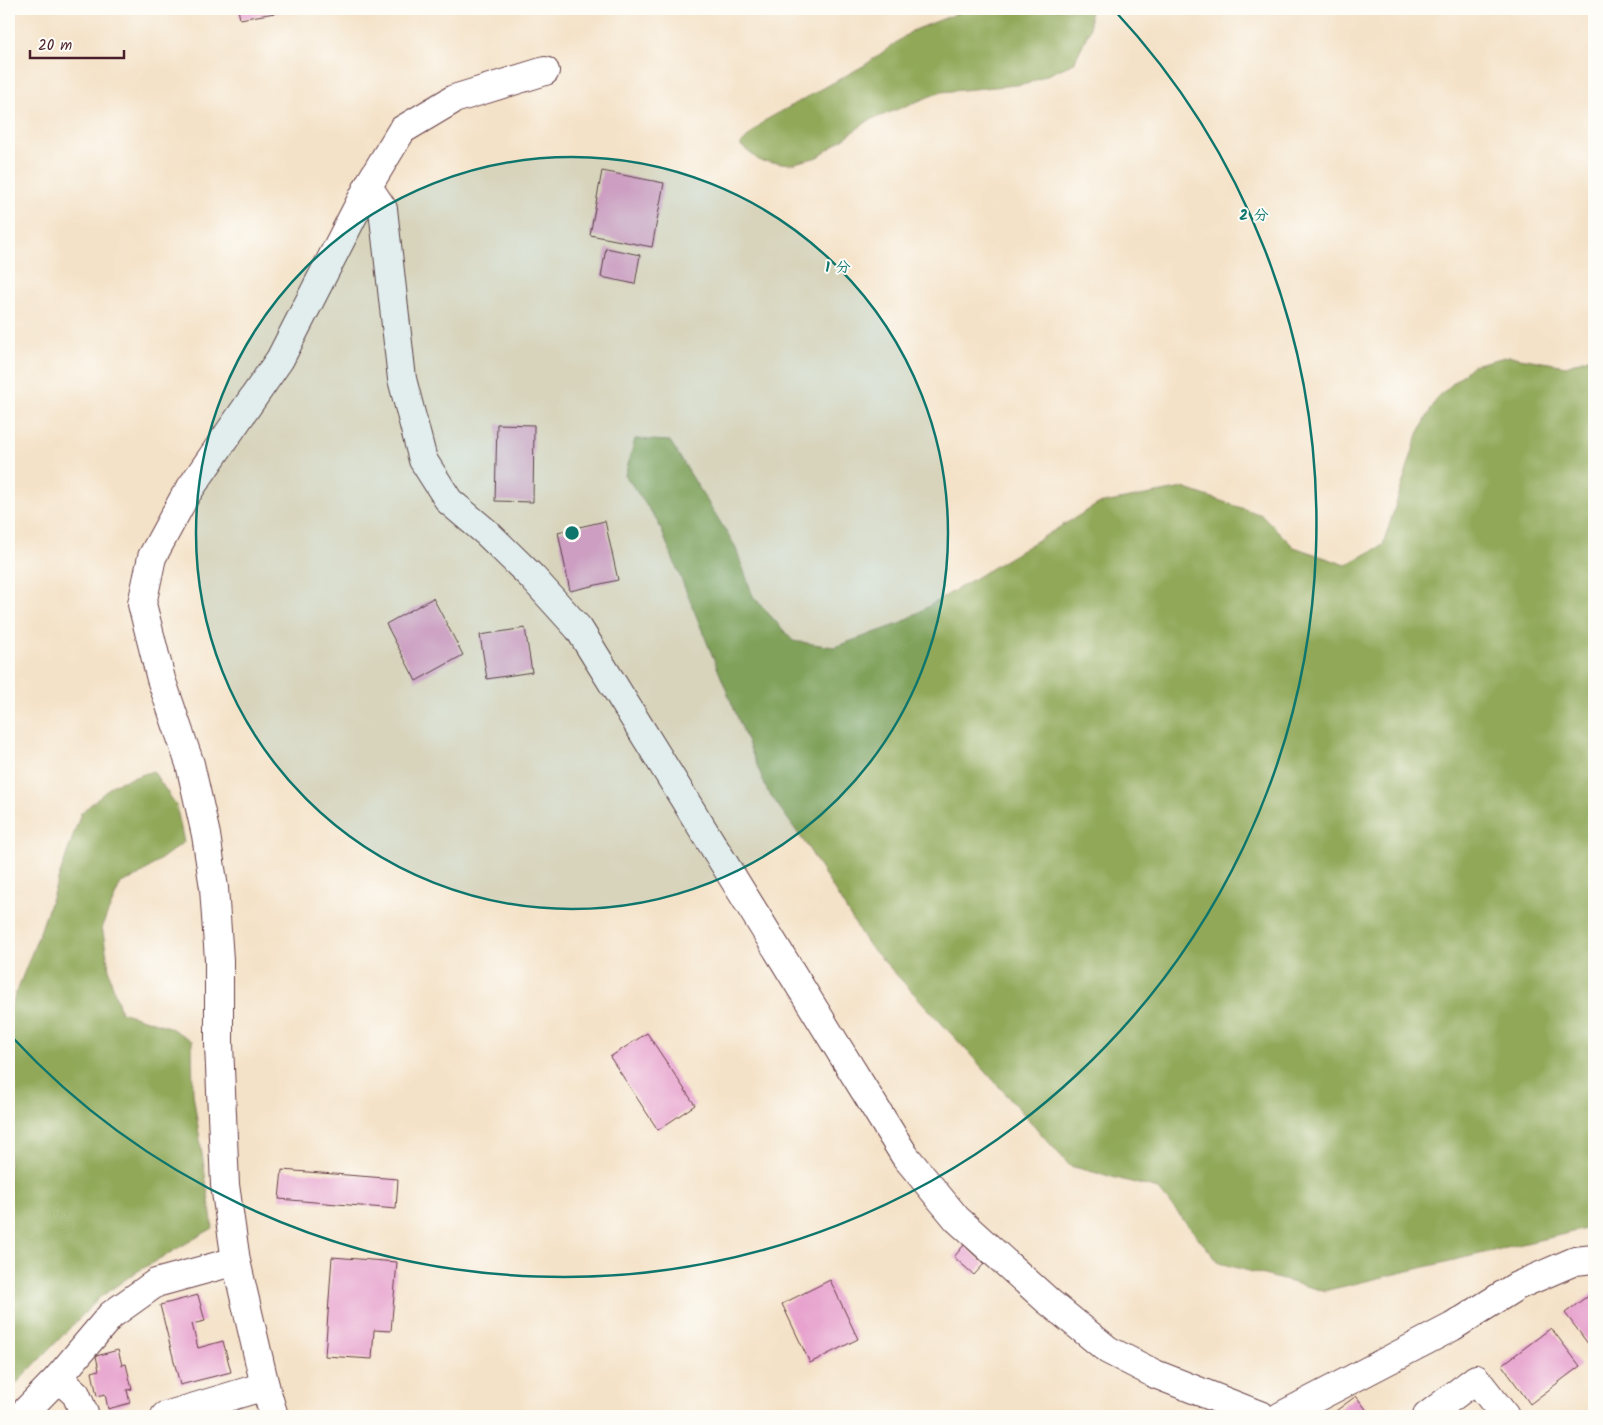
<svg xmlns="http://www.w3.org/2000/svg" width="1603" height="1425" font-family="Kalam,'Klee One',sans-serif">
	<style>
		.forest { fill: #90a859; stroke: #6d6442 }
		.building { fill: #e7a3ce }
		.lines { fill: none; stroke-linecap: round; stroke-linejoin: round }
		.minor-casing { stroke: #643c43; stroke-width: 30 }
		.minor { stroke: #fff; stroke-width: 28 }
		.ring { fill: none; stroke: #0f766e; stroke-width: 2.5 }
		.centre { fill: #0f766e; stroke: #fdfcf7; stroke-width: 2.5 }
		.ring-label { font-size: 15px; text-anchor: middle; font-weight: bold; fill: #0f766e; stroke: #fdfcf7; stroke-width: 4; stroke-linejoin: round; paint-order: stroke }
	</style>
	<rect width="100%" height="100%" fill="#fdfcf7"/>
	<filter id="ink" filterUnits="userSpaceOnUse"><feTurbulence type="fractalNoise" baseFrequency=".02" numOctaves="2"/><feDisplacementMap in="SourceGraphic" scale="10" xChannelSelector="R" yChannelSelector="G"/><feConvolveMatrix kernelMatrix="1 2 1 2 8 2 1 2 1" color-interpolation-filters="sRGB"/></filter>
	<filter id="wash" filterUnits="userSpaceOnUse"><feTurbulence type="fractalNoise" baseFrequency=".0096" numOctaves="4" result="noise"/><feDisplacementMap in="SourceGraphic" scale="20" xChannelSelector="R" yChannelSelector="G"/><feGaussianBlur stdDeviation="1.12" result="paint"/><feColorMatrix in="noise" values="0 0 0 0 0 0 0 0 0 0 0 0 0 0 0 0 0 1.4 0 .05"/><feComposite in="paint" operator="in"/></filter>
	<g filter="url(#wash)">
		<rect width="100%" height="100%" fill="#f4e2c8"/>
		<g class="forest">
			<path d="M968,9H1090V29L1074,63L1027,84L941,92L868,121L818,157L791,164L760,161L740,145L764,121L865,65L912,31Z"/>
			<path d="M1509,356L1566,366L1594,356V1227L1324,1291L1219,1263L1158,1189L1070,1166L969,1053L866,942L807,846L767,790L658,522L625,475L635,439L670,441L735,546L753,596L793,641L834,647L899,624L1098,504L1183,488L1262,515L1294,547L1346,565L1383,545L1418,434L1437,398L1473,365Z"/>
			<path d="M153,771L176,805L184,842L138,876L121,883L102,926L111,981L121,1012L169,1027L192,1041L193,1093L213,1228L133,1274L99,1298L9,1391V1011L40,932L81,813L114,784Z"/>
		</g>
		<g id="blocks">
			<g class="building">
				<path d="M238,9H292V10L240,19Z"/>
				<path d="M602,171L664,183L652,247L590,235Z"/>
				<path d="M606,248L640,255L635,284L601,277Z"/>
				<path d="M497,424L534,425L533,502L495,501Z"/>
				<path d="M605,521L618,580L570,591L558,532Z"/>
				<path d="M433,598L463,655L416,681L386,624Z"/>
				<path d="M525,628L532,672L487,679L480,635Z"/>
				<path d="M647,1033L695,1105L658,1130L610,1057Z"/>
				<path d="M282,1170L398,1179L396,1209L279,1199Z"/>
				<path d="M964,1245L984,1264L974,1275L954,1257Z"/>
				<path d="M332,1257L397,1262L391,1331L374,1330L372,1359L325,1356Z"/>
				<path d="M830,1280L858,1339L810,1363L782,1304Z"/>
				<path d="M1594,1291V1341L1589,1345L1565,1313Z"/>
				<path d="M198,1295L205,1321L192,1324L198,1348L223,1341L231,1372L180,1385L160,1305Z"/>
				<path d="M1551,1328L1580,1366L1530,1404L1502,1365Z"/>
				<path d="M118,1350L122,1365L126,1364L132,1389L127,1390L130,1403L108,1409L105,1394L97,1396L92,1372L99,1370L96,1356Z"/>
				<path d="M1356,1396L1371,1416H1329Z"/>
			</g>
		</g>
	</g>
	<g filter="url(#ink)">
		<use href="#blocks" fill-opacity="0" stroke="#643c43" stroke-width="1"/>
		<g class="lines">
			<g class="minor-casing">
				<g id="minor">
					<path d="M368,187L383,209L402,379L423,460L449,501L487,533L532,577L579,629L905,1156L957,1219L1048,1301L1108,1350L1155,1374L1262,1416"/>
					<path d="M58,1378L76,1394L85,1416"/>
					<path d="M21,1416L58,1378L111,1315L156,1283L236,1261"/>
					<path d="M165,1416L265,1386"/>
					<path d="M274,1416L265,1386L236,1261L225,1185L219,1044V960L214,888L206,835L190,764L161,679L142,604L152,557L185,496L280,359L371,181L402,130L454,99L545,71"/>
					<path d="M1281,1416L1452,1327L1517,1286L1575,1261L1594,1259"/>
					<path d="M1427,1416L1476,1379L1505,1416"/>
				</g>
			</g>
			<use href="#minor" class="minor"/>
		</g>
	</g>
	<circle cx="572" cy="533" r="376" fill="#0f766e" fill-opacity=".12"/>
	<g class="ring">
		<circle cx="572" cy="533" r="376"/>
		<path d="M1114 10A753 753 0 1 1 12 1037"/>
	</g>
	<circle cx="572" cy="533" r="8" class="centre"/>
	<g class="ring-label">
		<text x="1254" y="220">2 分</text>
		<text x="838" y="272">1 分</text>
	</g>
	<rect width="1603" height="1425" fill="none" stroke="#fdfcf7" stroke-width="30"/>
	<path d="M30 50v8h94v-8" fill="none" stroke="#4a1f2b" stroke-width="2.5"/>
	<text x="38" y="50" font-size="15" fill="#4a1f2b" stroke="#fdfcf7" stroke-width="4" paint-order="stroke">20 m</text>
</svg>
